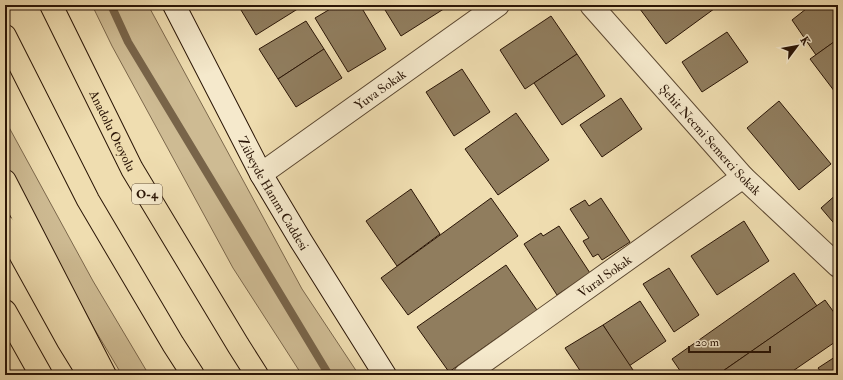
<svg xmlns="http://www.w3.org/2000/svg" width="843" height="380" font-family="'IM FELL Double Pica',serif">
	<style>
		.green { fill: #cebb93; stroke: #7c684c }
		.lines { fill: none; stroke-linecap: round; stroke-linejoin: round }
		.stream { stroke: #786449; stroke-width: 8 }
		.building { fill: #907d5e; stroke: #2a1506 }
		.street-casing { stroke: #5b4730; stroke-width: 24 }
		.secondary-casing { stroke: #2a1506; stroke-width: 24 }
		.primary-casing { stroke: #2a1506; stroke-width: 24 }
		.highway-casing { stroke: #2a1506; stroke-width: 24 }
		.street { stroke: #f5e9cc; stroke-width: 22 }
		.secondary { stroke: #f5e9cc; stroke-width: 22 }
		.primary { stroke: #efddb0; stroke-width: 22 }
		.highway { stroke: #efddb0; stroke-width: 22 }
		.labels { text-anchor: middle; stroke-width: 3.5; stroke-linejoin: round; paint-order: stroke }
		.shield { fill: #f5e9cc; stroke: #675541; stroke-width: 1 }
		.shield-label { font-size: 12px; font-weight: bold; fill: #2a1506 }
		.street-label { font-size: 13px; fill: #2a1506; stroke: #f5e9cc }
	</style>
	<rect width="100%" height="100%" fill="#efddb0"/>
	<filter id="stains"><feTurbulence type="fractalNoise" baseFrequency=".005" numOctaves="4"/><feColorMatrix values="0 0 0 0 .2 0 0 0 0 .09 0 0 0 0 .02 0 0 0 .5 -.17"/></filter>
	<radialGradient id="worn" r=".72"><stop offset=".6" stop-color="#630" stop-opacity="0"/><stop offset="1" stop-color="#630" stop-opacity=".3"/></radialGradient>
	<g class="green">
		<path d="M92,5H148L302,289L359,375H302L233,268L112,46Z"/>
		<path d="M5,120L93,281L149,375H122L95,330L5,163Z"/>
	</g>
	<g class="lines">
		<path class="stream" d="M111,5L128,42L329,375"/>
	</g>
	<g class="building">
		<path d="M238,5H304L256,35Z"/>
		<path d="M337,5H360L386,49L348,72L315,18Z"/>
		<path d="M382,5H450L401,36Z"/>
		<path d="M637,5H717L718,6L666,44Z"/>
		<path d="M811,5H838V39L816,55L792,20Z"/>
		<path d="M551,16L577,54L525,89L500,50Z"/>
		<path d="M306,21L324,49L278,79L259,49Z"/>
		<path d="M727,32L748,62L702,92L682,62Z"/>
		<path d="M838,39V96L810,59Z"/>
		<path d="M324,49L342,78L296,107L278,79Z"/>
		<path d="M577,54L605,96L562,125L534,83Z"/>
		<path d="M462,69L490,112L454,136L426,92Z"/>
		<path d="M621,98L642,129L602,157L580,125Z"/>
		<path d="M779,101L831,164L799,190L747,128Z"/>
		<path d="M516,113L549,160L498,195L465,149Z"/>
		<path d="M411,189L440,234L397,266L366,221Z"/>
		<path d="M838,193V228L821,208Z"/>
		<path d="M491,198L518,236L408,315L381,278Z"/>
		<path d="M601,198L630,242L602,260L598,254L593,257L583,241L589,238L570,209L585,200L589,206Z"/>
		<path d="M744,221L769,261L717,295L691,256Z"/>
		<path d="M559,226L590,273L557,295L524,244L541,233L543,236Z"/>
		<path d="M506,265L537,310L449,372L417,327Z"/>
		<path d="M669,268L699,315L674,332L643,284Z"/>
		<path d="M794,273L817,306L717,375H683L672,359Z"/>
		<path d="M825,300L838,318V340L787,375H726L723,371Z"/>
		<path d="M640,301L666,341L629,366L603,325Z"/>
		<path d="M603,325L633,370L626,375H583L565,348Z"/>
		<path d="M838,355V375H823L818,368Z"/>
	</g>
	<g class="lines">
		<g class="street-casing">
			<g id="street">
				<path id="s1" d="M591,5L743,177L838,266"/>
				<path id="s2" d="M261,174L498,5"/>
				<path id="s3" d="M465,375L743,177"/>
			</g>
		</g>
		<g class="secondary-casing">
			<g id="secondary">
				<path id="s4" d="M174,5L261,174L301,241L385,375"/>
			</g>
		</g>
		<g class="primary-casing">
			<g id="primary">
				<path d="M5,181L105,375"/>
				<path d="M5,227L68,341L89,375"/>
				<path d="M5,311L41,375"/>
			</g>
		</g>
		<g class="highway-casing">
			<g id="highway">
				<path id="s5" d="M51,5L132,169L238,345L257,375"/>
				<path d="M5,36L88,200L173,344L193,375"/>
			</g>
		</g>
		<use href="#street" class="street"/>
		<use href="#secondary" class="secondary"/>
		<use href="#primary" class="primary"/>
		<use href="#highway" class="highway"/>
	</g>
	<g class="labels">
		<rect class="shield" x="132" y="184" width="30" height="20" rx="3"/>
		<g class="shield-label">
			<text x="147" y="198">O-4</text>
		</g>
		<g class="street-label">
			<text dy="5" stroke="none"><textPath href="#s2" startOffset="146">Yuva Sokak</textPath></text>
			<text dy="5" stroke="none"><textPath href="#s5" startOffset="140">Anadolu Otoyolu</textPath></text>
			<text dy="5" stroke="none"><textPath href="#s1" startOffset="180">Şehit Necmi Semerci Sokak</textPath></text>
			<text dy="5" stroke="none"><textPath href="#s4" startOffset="213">Zübeyde Hanım Caddesi</textPath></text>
			<text dy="5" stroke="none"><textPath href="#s3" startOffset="171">Vural Sokak</textPath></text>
		</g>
	</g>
	<rect width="843" height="380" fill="none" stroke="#efddb0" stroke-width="20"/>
	<rect x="6" y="6" width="831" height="368" fill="none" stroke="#2a1506" stroke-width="2"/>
	<rect x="10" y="10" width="823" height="360" fill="none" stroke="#2a1506"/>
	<g transform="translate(797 46) rotate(58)" stroke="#f5e9cc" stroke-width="3" paint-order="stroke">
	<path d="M0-3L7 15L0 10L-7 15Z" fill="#2a1506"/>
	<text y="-6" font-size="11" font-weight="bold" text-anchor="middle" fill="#2a1506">K</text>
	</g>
	<path d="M689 346v6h81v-6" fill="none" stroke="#2a1506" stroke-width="2"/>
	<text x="695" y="346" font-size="12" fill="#2a1506" stroke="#f5e9cc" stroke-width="3" paint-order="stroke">20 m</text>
	<rect width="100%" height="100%" filter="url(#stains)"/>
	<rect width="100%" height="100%" fill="url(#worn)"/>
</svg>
